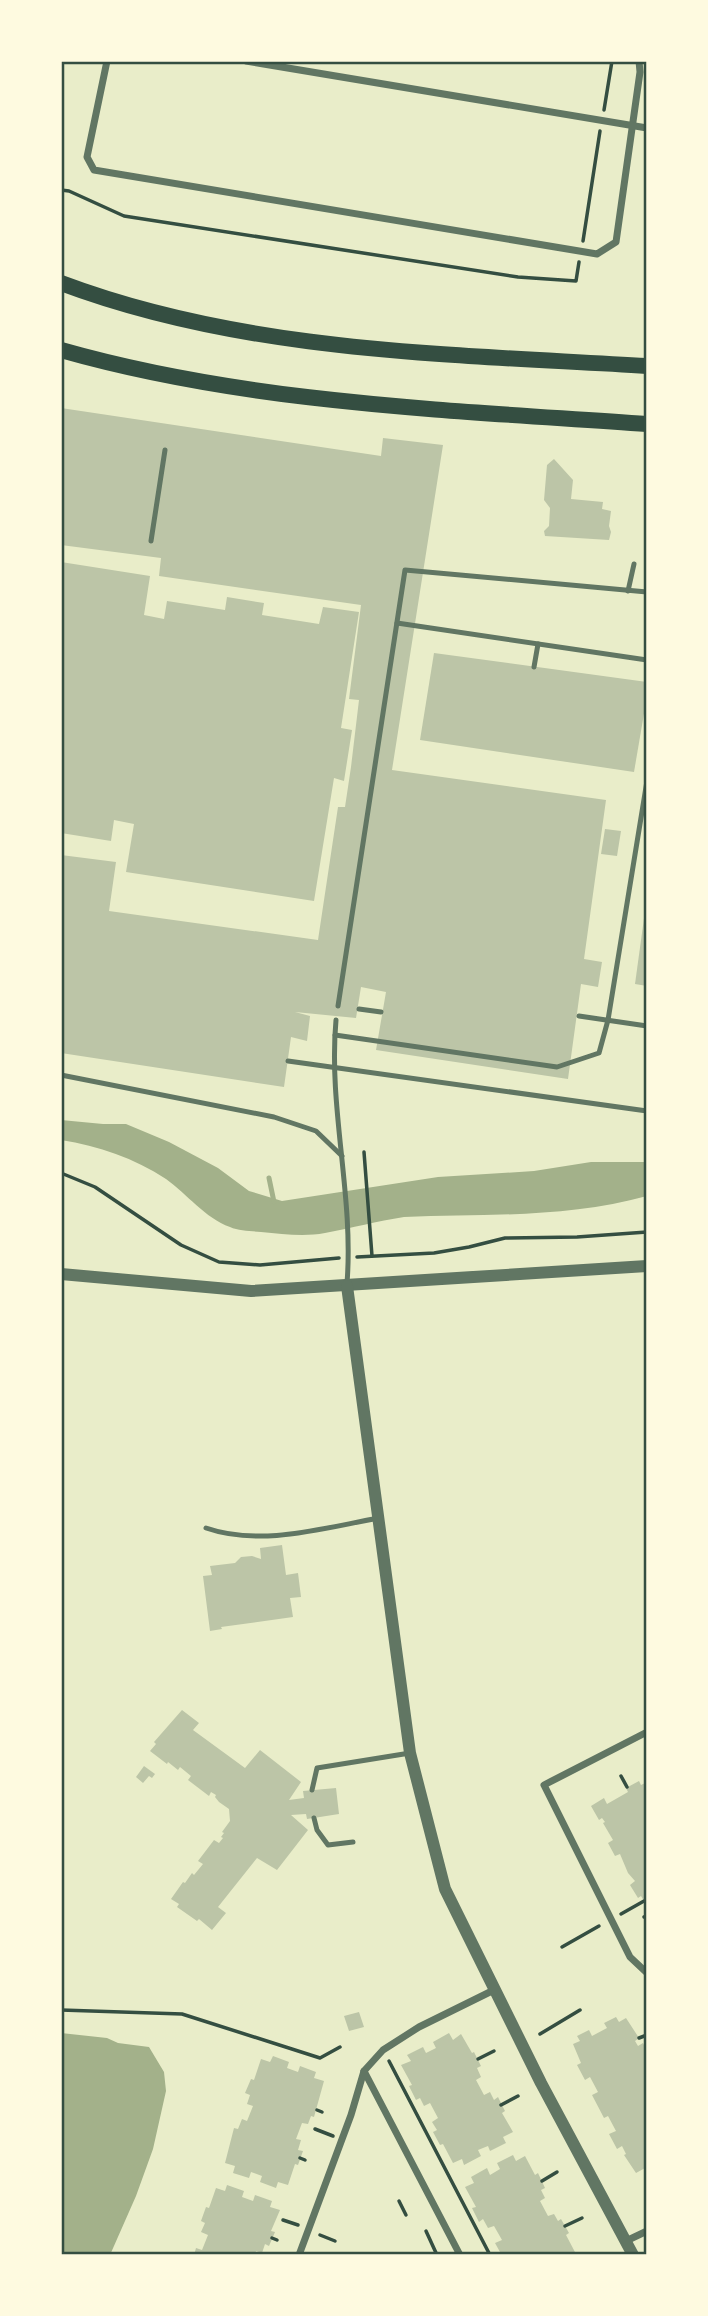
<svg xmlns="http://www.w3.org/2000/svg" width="708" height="2316" font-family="Quicksand,sans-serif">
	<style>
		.water { fill: #a3b18a }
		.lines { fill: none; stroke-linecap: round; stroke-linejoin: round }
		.stream { stroke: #a3b18a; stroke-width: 5 }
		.building { fill: #bcc5a7 }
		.path { stroke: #344e41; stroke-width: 3.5 }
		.service { stroke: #617663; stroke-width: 5 }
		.minor { stroke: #617663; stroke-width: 7 }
		.tertiary { stroke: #617663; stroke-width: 12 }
		.trunk { stroke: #344e41; stroke-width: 16 }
		.neatline { fill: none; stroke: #344e41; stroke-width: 2.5 }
	</style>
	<rect width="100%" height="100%" fill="#e9edc9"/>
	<g class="water">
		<path d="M61,1120L103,1124H126L169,1142L218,1168L249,1191L282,1201L438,1177L534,1171L591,1162H647V1196C568,1218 485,1214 404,1217C377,1221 352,1228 325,1233C304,1237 283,1234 261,1232C251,1231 239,1231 230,1227C205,1218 187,1194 166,1179C134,1158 99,1146 61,1140Z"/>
		<path d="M61,2033L107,2038L118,2043L149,2047L164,2072L166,2091L153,2149L136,2196L110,2255H61Z"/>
	</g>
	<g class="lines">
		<path class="stream" d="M269,1178L274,1202"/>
	</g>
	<g class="building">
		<path d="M61,408L381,456L383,438L443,445L392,770L606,800L584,959L602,962L598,987L581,984L568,1079L376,1050L386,992L361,987L356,1018L295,1012L310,1016L307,1041L291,1037L284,1087L61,1053V855L116,862L109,911L318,940L338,807H345L351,767L359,700L349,699L361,605L159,576L161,558L61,545Z"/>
		<path d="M554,459L573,480L571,499L603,502L602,509L611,511L609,526L611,532L609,540L545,536L544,531L549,526L550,508L544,500L547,465Z"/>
		<path d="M61,562L150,576L144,615L164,619L167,601L225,610L227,597L264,603L262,615L319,624L323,607L359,612L341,728L352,730L344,781L334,778L314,901L126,872L134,824L114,820L111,841L61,833Z"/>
		<path d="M434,653L647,682V696L634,772L420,740Z"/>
		<path d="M605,829L621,831L617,856L601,854Z"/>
		<path d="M645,911H647V986L635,984Z"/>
		<path d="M282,1545L286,1575L298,1573L301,1597L290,1598L293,1617L221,1627L222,1629L210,1631L203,1576L212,1575L210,1566L235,1563L241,1557L252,1556L261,1559L260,1548Z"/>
		<path d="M182,1710L199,1723L193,1730L245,1768L260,1750L301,1782L289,1800L304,1798L303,1791L336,1788L339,1814L307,1819L306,1814L291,1815L308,1830L277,1870L257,1858L218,1907L226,1913L212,1930L199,1919L197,1921L177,1907L179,1904L171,1899L183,1882L185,1883L192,1873L194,1875L203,1864L198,1861L214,1840L219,1843L223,1838L221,1837L224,1833L222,1832L230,1821L229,1809L219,1802L215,1797L216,1795L211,1792L209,1796L188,1780L191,1776L180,1767L178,1770L168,1762L167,1764L150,1751L156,1744L154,1742Z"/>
		<path d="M144,1766L155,1774L152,1778L149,1776L143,1783L136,1777Z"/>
		<path d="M639,1781L641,1785L647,1782V1906L641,1896L638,1898L630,1885L635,1881L628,1873L620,1854L615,1856L608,1843L613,1840L603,1823L605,1822L602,1818L599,1820L591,1806L604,1798L607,1804L628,1792L626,1788Z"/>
		<path d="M359,2012L364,2027L349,2031L344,2016Z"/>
		<path d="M616,2017L619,2022L626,2018L639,2038L635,2041L638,2046L643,2043L647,2051L645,2061L647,2065V2167L636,2173L624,2155L626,2154L622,2146L617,2149L609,2134L616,2131L608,2116L604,2118L592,2095L598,2092L590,2077L585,2080L577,2065L581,2063L573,2044L580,2041L577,2036L589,2030L592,2036L607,2028L604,2023Z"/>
		<path d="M449,2033L453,2040L461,2034L472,2053L474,2052L481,2066L477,2068L481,2077L476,2080L484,2095L490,2092L494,2100L498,2097L505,2111L502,2113L513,2132L503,2137L506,2143L490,2151L488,2146L478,2150L481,2156L464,2165L462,2159L453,2163L443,2144L440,2145L433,2132L437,2130L432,2122L438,2118L430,2103L424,2106L420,2098L416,2100L409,2086L412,2085L401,2065L411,2061L407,2055L423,2047L426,2053L436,2048L433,2042Z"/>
		<path d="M273,2056L289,2062L287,2068L298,2072L300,2066L316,2072L314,2078L324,2081L314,2117L311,2116L308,2124L302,2123L296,2139L301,2140L298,2150L303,2151L298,2165L295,2164L288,2185L278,2182L276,2188L260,2182L262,2176L251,2172L249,2178L233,2173L235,2166L225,2163L234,2128L238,2129L242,2119L247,2121L253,2106L247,2104L250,2095L245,2093L251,2079L254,2080L261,2059L270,2062Z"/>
		<path d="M513,2155L516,2161L525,2156L535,2175L538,2173L545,2188L541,2190L545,2198L540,2201L548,2216L554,2214L558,2221L561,2219L569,2233L566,2235L576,2254L494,2255L500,2252L495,2243L502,2240L494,2226L488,2228L483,2219L479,2222L472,2208L476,2207L465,2187L474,2183L471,2177L487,2168L490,2175L500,2169L497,2163Z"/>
		<path d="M227,2185L244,2191L242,2197L253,2201L255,2195L272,2201L270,2207L280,2210L271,2231L275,2232L269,2246L265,2244L262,2253L256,2251L255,2255H194L196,2248L202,2250L208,2235L201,2232L205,2223L201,2221L206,2207L209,2208L216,2188L225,2191Z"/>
	</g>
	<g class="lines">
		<g class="path">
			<path d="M604,110L612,61"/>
			<path d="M61,190L69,191L124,216L518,277L576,281L579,262"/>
			<path d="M583,241L600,131"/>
			<path d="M364,1152L372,1256"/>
			<path d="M61,1173L95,1187L181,1245L219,1262L260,1265L339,1258"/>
			<path d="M357,1257L434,1253L469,1247L505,1238L577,1237L647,1232"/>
			<path d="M621,1776L627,1787"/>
			<path d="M621,1914L644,1901"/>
			<path d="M644,1917L647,1916"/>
			<path d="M562,1947L599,1926"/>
			<path d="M61,2010L182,2014L320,2058L340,2047"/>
			<path d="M540,2034L580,2010"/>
			<path d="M639,2038L647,2035"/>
			<path d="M478,2059L494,2051"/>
			<path d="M389,2061L490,2255"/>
			<path d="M501,2105L518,2096"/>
			<path d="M317,2110L322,2112"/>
			<path d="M315,2129L333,2136"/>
			<path d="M300,2158L305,2160"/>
			<path d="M542,2181L557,2172"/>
			<path d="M399,2201L406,2215"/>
			<path d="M283,2220L298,2225"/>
			<path d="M565,2226L582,2218"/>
			<path d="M426,2231L437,2255"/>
			<path d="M320,2235L335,2241"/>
			<path d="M272,2238L277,2240"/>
		</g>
		<g class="service">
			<path d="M151,541L165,450"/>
			<path d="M628,591L634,564"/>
			<path d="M397,623L647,660"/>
			<path d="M534,667L538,644"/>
			<path d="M338,1006L405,570L647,592"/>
			<path d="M359,1009L381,1012"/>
			<path d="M579,1016L647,1026"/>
			<path d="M336,1020C328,1107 354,1196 347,1283"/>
			<path d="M335,1035L557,1067L599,1053L608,1020L647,781"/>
			<path d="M288,1061L647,1111"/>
			<path d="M61,1075L274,1117L316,1131L342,1156"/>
			<path d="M206,1528C261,1547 323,1528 379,1518"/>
			<path d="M312,1790L317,1768L410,1753"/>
			<path d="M314,1818L317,1830L328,1845L353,1842"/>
		</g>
		<g class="minor">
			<path d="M107,61L87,157L94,170L597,254L616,242L640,72L639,61"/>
			<path d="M246,61L647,128"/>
			<path d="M647,1732L544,1785L630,1957L647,1973"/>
			<path d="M364,2071L383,2050L419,2027L494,1990"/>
			<path d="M626,2241L647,2231"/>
			<path d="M299,2255L351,2115L364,2071L460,2255"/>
		</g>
		<g class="tertiary">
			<path d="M61,1274L251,1291L647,1266"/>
			<path d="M347,1286L410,1753L445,1889L541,2083L633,2255"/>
		</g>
		<g class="trunk">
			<path d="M61,283C247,353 451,354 647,366"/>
			<path d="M61,350C251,404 451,410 647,424"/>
		</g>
	</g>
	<rect width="708" height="2316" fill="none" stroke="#fefae0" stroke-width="126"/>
	<rect x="63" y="63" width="582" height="2190" class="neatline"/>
</svg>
